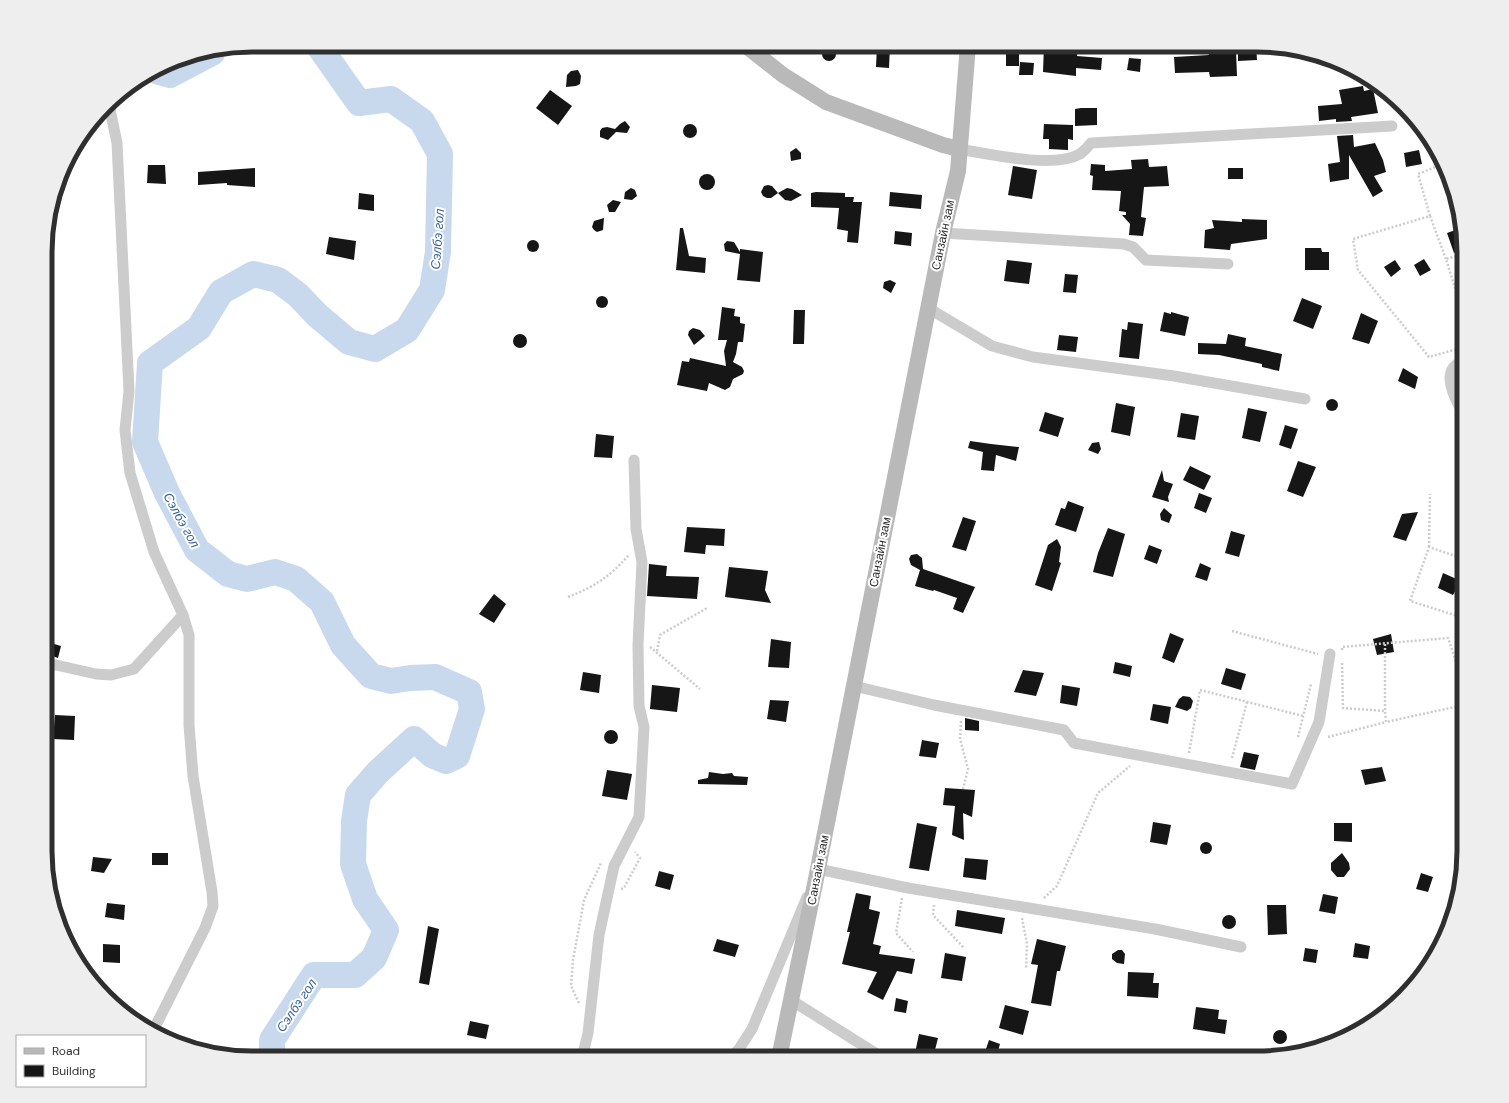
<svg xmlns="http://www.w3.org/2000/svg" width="1509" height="1103" font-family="'DM Sans',sans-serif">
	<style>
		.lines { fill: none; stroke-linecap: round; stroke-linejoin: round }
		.river { stroke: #c8d9ed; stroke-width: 26 }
		.building { fill: #161616 }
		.path { stroke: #ccc; stroke-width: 2.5; stroke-dasharray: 2 2; stroke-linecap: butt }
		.street { stroke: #ccc; stroke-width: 11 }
		.secondary { stroke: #b9b9b9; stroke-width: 16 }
		.labels { text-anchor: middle; stroke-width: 4; stroke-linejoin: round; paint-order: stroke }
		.street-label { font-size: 12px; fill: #2f2f2f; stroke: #fff }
		.water-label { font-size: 13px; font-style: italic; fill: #3a6493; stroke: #fff }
		.rim { fill: none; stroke: #2f2f2f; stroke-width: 5 }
	</style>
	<rect width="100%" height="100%" fill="#fff"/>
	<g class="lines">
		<g class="river">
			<path d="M156,71L170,75L212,53"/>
			<path d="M272,1058V1040L314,975H355L374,958L386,930L365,899L353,864L354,821L358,795L378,772L414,739L432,755L446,761L457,756L472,709L469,692L435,677L410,678L391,681L371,676L343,645L322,602L296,579L275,572L247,579L228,574L197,550L167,493L145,442L150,363L199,328L221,292L253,274L278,280L298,295L317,315L349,342L375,349L407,330L432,290L438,252L440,154L422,121L391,99L359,103L318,45"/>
		</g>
	</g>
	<g class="building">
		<path d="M877,45H890L889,68L876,67Z"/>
		<path d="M1044,45H1077V56L1102,58L1101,70L1076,68V76L1043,72Z"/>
		<path d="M1238,45H1256L1257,60L1238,61Z"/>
		<circle cx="829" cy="54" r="7"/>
		<path d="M1236,51L1237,76L1210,77L1209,72L1175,73L1174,57L1209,55L1208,53Z"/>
		<path d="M1006,52L1019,53V66H1006Z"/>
		<path d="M1129,58L1141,59L1140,72L1127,70Z"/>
		<path d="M1020,62L1034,63L1033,75H1019Z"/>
		<path d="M578,70L581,76L580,84L576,86L566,87L567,75L571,71Z"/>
		<path d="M1363,86L1364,91L1373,89L1378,113L1351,117L1352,121L1336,122V119L1319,121L1318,106L1342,104L1339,90Z"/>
		<path d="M550,90L572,106L558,125L536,108Z"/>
		<path d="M1081,108H1097V125L1075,126V109Z"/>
		<path d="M625,121L630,127L627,133L616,132L608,140L600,137V131L602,128L607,127L615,129L620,124Z"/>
		<path d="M1044,124L1073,125V140L1068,139V150L1049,149V139H1043Z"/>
		<circle cx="690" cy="131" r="7"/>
		<path d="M1353,135L1354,147L1375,143L1383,160L1386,172L1374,176L1383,191L1373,197L1349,155V179L1330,182L1328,164L1340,162L1337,136Z"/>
		<path d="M796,148L801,153V159L791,161L790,152Z"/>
		<path d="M1419,150L1422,164L1406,167L1404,153Z"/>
		<path d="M1148,159L1149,167L1167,166L1169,186L1144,187L1141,217L1146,218L1143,236L1129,235L1130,224L1122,215H1126V212L1119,211L1121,191L1092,190L1093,176L1090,175L1091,164L1105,165V171L1132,169L1131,160Z"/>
		<path d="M148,165H165L166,184L147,183Z"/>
		<path d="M1013,166L1037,170L1032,199L1008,195Z"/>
		<path d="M255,168V187L227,185V183L198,185V172Z"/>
		<rect x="1228" y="168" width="15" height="11"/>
		<circle cx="707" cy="182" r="8"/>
		<path d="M768,185L772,186L778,193L771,198H767L763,196L761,192L764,186Z"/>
		<path d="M631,188L635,190L637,196L632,200L624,199L625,192Z"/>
		<path d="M787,188L792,189L802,195L791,201L785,200L778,193Z"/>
		<path d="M816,192L845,193V197H854L853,202H862L858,243L847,242L848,231L837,229L839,208L811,207V193Z"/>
		<path d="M890,192L922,195L921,209L889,206Z"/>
		<path d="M359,193L374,195V211L358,209Z"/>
		<path d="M613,200L621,202L615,212H609L607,205Z"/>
		<path d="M604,218L603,230L597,232L594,230L592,227L594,221Z"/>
		<path d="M1242,219L1267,220V239L1231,244L1230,250L1204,248L1205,230L1214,228L1212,220L1242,222Z"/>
		<path d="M680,228H683L689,256L706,258L705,273L676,270Z"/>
		<path d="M1461,228L1464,249L1454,253L1447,233Z"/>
		<path d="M895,231L912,233L911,246L894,244Z"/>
		<path d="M329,237L356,241L354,260L326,254Z"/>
		<circle cx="533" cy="246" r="6"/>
		<path d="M727,241L734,242L740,252V249L763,252L760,282L737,280L740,254L725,251L724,244Z"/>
		<path d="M1305,248H1321L1322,252H1329V270H1305Z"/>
		<path d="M1424,259L1431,270L1420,276L1414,265Z"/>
		<path d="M1007,260L1032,263L1029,284L1004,281Z"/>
		<path d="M1395,260L1401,269L1391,277L1384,267Z"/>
		<path d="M1065,274L1078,275L1076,293L1063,292Z"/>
		<path d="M890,280L896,283L891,293L883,288L884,282Z"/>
		<circle cx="602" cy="302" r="6"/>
		<path d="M1302,298L1322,306L1313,329L1293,321Z"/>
		<path d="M722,307L735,309L734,316L740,317V323L745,324L743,342H738L736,354L733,362L742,367L744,371L743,374L733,379L730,387L725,390L709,383L707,391L677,385L682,361L689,362L690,358L726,366L724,351L727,340H718Z"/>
		<path d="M794,310H805L804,344H793Z"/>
		<path d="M1164,312L1171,314V312L1189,317L1185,336L1160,331Z"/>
		<path d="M1361,313L1378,321L1369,344L1352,339Z"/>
		<path d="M1128,322L1143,324L1139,359L1119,357L1122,329L1127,330Z"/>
		<path d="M693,328L700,330L705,336L694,345L688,335L689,331Z"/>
		<circle cx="520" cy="341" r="7"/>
		<path d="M1228,334L1246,338L1245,346L1282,354L1279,371L1262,367V364L1219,355L1198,354V343L1226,344Z"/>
		<path d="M1059,335L1078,337L1076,352L1057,350Z"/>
		<path d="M1403,368L1418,377L1415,389L1398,381Z"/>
		<circle cx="1332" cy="405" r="6"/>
		<path d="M1116,403L1135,407L1130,436L1111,432Z"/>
		<path d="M1248,408L1267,412L1260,442L1242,438Z"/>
		<path d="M1045,412L1064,418L1058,437L1039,431Z"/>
		<path d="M1181,413L1199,416L1195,440L1177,437Z"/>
		<path d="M1285,425L1298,429L1291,449L1279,445Z"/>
		<path d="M596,434L614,436L612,458L594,457Z"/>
		<path d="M970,441L991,444L1019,447L1016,461L996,455L994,471L981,470L983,452L968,448Z"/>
		<path d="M1099,442L1101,449L1098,454L1088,450L1092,443Z"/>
		<path d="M1298,461L1316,467L1303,497L1287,491Z"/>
		<path d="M1190,466L1211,476L1204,490L1183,480Z"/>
		<path d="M1162,470L1164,481L1173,484L1168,497L1169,502L1152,497Z"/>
		<path d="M1199,493L1212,498L1206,513L1194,508Z"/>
		<path d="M1068,501L1084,507L1076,532L1055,525L1061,508L1065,509Z"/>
		<path d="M1164,508L1172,515L1169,523L1161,520L1160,514Z"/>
		<path d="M1418,512L1406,541L1393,537L1402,514Z"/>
		<path d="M963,517L976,521L966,551L952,547Z"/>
		<path d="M687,527L725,529L724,546L706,545L705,554L684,552Z"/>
		<path d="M1108,528L1125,534L1113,577L1093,572L1098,553Z"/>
		<path d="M1231,531L1245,535L1239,557L1225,553Z"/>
		<path d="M1057,539L1061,547L1059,562L1061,563L1052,591L1035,585L1048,545Z"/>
		<path d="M1149,545L1162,550L1157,564L1144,559Z"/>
		<path d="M917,554L922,558L923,569L975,587L963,613L953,609L957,598L934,590L933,591L915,586L920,570L911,565L909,559L911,555Z"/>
		<path d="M1200,563L1211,568L1207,581L1195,577Z"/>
		<path d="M649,564L667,566L666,576L699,577L697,599L647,596Z"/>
		<path d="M729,567L768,571L765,590L771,603L725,597Z"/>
		<path d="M1443,573L1461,581L1453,595L1438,588Z"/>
		<path d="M494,594L506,604L494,623L479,614Z"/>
		<path d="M1170,633L1184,639L1174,663L1162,658Z"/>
		<path d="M1391,634L1394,652L1377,655L1373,639Z"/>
		<path d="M771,639L791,642L789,668L768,667Z"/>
		<path d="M47,642L61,646L58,658L47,654Z"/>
		<path d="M1115,662L1132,666L1130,677L1113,673Z"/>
		<path d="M1226,668L1246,674L1241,690L1221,684Z"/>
		<path d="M1023,670L1044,673L1036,696L1014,692Z"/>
		<path d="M583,672L601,675L599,693L580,690Z"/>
		<path d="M652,685L680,688L677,712L650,709Z"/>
		<path d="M1062,685L1080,688L1077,706L1060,703Z"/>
		<path d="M1183,696L1190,697L1193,701L1191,708L1187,711L1175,707L1179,699Z"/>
		<path d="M770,700L789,701L786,722L767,719Z"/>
		<path d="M1153,704L1171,707L1168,724L1150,720Z"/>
		<path d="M55,715L75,716L74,740L53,739Z"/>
		<path d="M965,718L979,721V731L965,730Z"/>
		<circle cx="611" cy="737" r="7"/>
		<path d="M922,740L939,743L936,758L919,756Z"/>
		<path d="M1244,752L1259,755L1255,770L1240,767Z"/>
		<path d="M1382,767L1386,781L1365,785L1361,770Z"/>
		<path d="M607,770L632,774L627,800L602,796Z"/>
		<path d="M709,772L723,774L732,773L734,776L748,777L747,785L698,784V780L708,778Z"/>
		<path d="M945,788L975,790L972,817L963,813L964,840L952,835L955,806L943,805Z"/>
		<path d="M1153,822L1171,825L1167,845L1150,842Z"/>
		<path d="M917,823L937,827L929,871L909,868Z"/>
		<path d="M1334,823H1352V842L1334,841Z"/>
		<circle cx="1206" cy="848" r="6"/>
		<rect x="152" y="853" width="16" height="12"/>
		<path d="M1342,853L1349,863L1350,869L1344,877H1337L1331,870V863Z"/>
		<path d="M93,857L112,859L104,873L91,871Z"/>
		<path d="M965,858L988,860L986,880L963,877Z"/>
		<path d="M659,871L674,875L670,890L655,886Z"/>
		<path d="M1421,873L1433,877L1428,892L1416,889Z"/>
		<path d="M856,893L871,896L869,909L880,912L873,944L881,946L879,954L915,959L912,974L897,971L883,1000L867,992L877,972L842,964L850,932H847Z"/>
		<path d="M1323,894L1338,897L1335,914L1319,911Z"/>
		<path d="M107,903L125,905L124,920L105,917Z"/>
		<path d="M1267,905H1286L1287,934L1268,935Z"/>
		<path d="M957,910L1005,918L1002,934L955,926Z"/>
		<circle cx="1229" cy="922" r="7"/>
		<path d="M428,926L439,929L429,985L419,983Z"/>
		<path d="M717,939L739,945L735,957L713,951Z"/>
		<path d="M1037,939L1066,946L1060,971H1057L1051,1006L1031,1003L1038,965L1031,964Z"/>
		<path d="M1355,943L1370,946L1368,959L1353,957Z"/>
		<path d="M103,944L120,945V963L103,962Z"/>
		<path d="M1305,948L1318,950L1316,963L1303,961Z"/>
		<path d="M1118,950H1122L1125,954L1124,964L1117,963L1112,959V954Z"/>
		<path d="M945,953L966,957L962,981L941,978Z"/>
		<path d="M1128,972L1154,973L1153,983H1159L1158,998L1127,996Z"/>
		<path d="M896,998L908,1001L906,1013L894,1011Z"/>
		<path d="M1005,1005L1029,1011L1023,1035L999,1028Z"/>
		<path d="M1196,1007L1219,1010L1218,1019L1227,1020L1225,1034L1193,1029Z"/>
		<path d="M470,1021L489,1025L486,1039L467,1035Z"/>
		<circle cx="1280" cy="1037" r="7"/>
		<path d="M919,1034L938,1038L933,1058H914Z"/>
		<path d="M989,1040L1000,1044L996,1058L984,1055Z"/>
	</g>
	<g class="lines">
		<g class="path">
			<path d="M1430,216L1418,174L1443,164"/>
			<path d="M1464,254L1446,259L1464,317"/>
			<path d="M1446,259L1430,216L1353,239L1358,270L1429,357L1457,349"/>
			<path d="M1429,547L1430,494"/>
			<path d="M1464,559L1429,547L1410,601L1464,618"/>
			<path d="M568,597C596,586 609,577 629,555"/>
			<path d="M1232,631L1318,654"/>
			<path d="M1385,644V711"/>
			<path d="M650,647L700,689"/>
			<path d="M1342,650V647L1448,638L1464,686"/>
			<path d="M657,651L660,635L707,608"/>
			<path d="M1342,663L1343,708L1385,711L1386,722L1464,705"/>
			<path d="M961,721L960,739L968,769L963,789"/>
			<path d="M1298,737L1311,684"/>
			<path d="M1328,737L1386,722"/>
			<path d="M1189,753L1200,690L1303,716"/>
			<path d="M1232,758L1247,702"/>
			<path d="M1458,864L1464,829"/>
			<path d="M621,889L624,888L640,858L635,852"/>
			<path d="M902,898L896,933L913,952"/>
			<path d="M1044,898L1057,886L1098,793L1130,766"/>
			<path d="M934,905L933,915L964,948"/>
			<path d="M1022,918L1027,944L1026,969"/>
			<path d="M579,1003L571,986L573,960L584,900L601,863"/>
			<path d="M945,1058L946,1053"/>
		</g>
		<g class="street">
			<path d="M109,105L117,143L129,391L125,430L130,473L154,552L183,615L189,635V725L193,776L212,892L213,906L205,928L156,1025L151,1029"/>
			<path d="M959,149C989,154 1054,169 1080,154C1084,151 1088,147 1091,143L1392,126"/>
			<path d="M943,233L1124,244L1133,247L1146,260L1228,264"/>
			<path d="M928,308L992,346L1033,357L1174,376L1305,399"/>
			<path d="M1464,361C1437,368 1456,401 1464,415"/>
			<path d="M47,663L96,674L111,675L134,669L183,615"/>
			<path d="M854,686L934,705L1064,730L1074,743L1292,784L1319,722L1330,654"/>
			<path d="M818,869L908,888L1155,929L1241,947"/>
			<path d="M791,1000L883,1058"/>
			<path d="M582,1058L588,1033L599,935L614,866L639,817L644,727L639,706L638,645L642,562L636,529L634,460"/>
			<path d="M731,1058L739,1049L752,1029L807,897"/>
		</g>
		<g class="secondary">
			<path d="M745,45L783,75L826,102L943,145L959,149"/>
			<path d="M779,1058L815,884L943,233L958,171L968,45"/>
		</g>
	</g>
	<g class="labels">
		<g class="street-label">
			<text transform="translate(943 235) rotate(-78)" y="4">Санзайн зам</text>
			<text transform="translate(880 552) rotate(-79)" y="4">Санзайн зам</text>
			<text transform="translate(818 870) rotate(-79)" y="4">Санзайн зам</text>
		</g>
		<g class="water-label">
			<text transform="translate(437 239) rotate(-86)" y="5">Сэлбэ гол</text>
			<text transform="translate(182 520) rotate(61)" y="5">Сэлбэ гол</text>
			<text transform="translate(296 1005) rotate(-56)" y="5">Сэлбэ гол</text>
		</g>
	</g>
	<path d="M0 0H1509V1103H0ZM252 52H1257A200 200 0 0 1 1457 252V851A200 200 0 0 1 1257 1051H252A200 200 0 0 1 52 851V252A200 200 0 0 1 252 52Z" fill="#eee" fill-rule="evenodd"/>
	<path class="rim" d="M252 52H1257A200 200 0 0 1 1457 252V851A200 200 0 0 1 1257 1051H252A200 200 0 0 1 52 851V252A200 200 0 0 1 252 52Z"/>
	<rect x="16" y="1035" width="130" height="52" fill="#ffffff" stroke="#acacac"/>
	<rect x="24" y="1048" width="20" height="6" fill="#b9b9b9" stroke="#acacac"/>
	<text x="52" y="1055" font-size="12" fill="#2f2f2f">Road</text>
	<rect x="24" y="1065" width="20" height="12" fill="#161616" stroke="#acacac"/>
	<text x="52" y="1075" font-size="12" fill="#2f2f2f">Building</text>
</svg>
